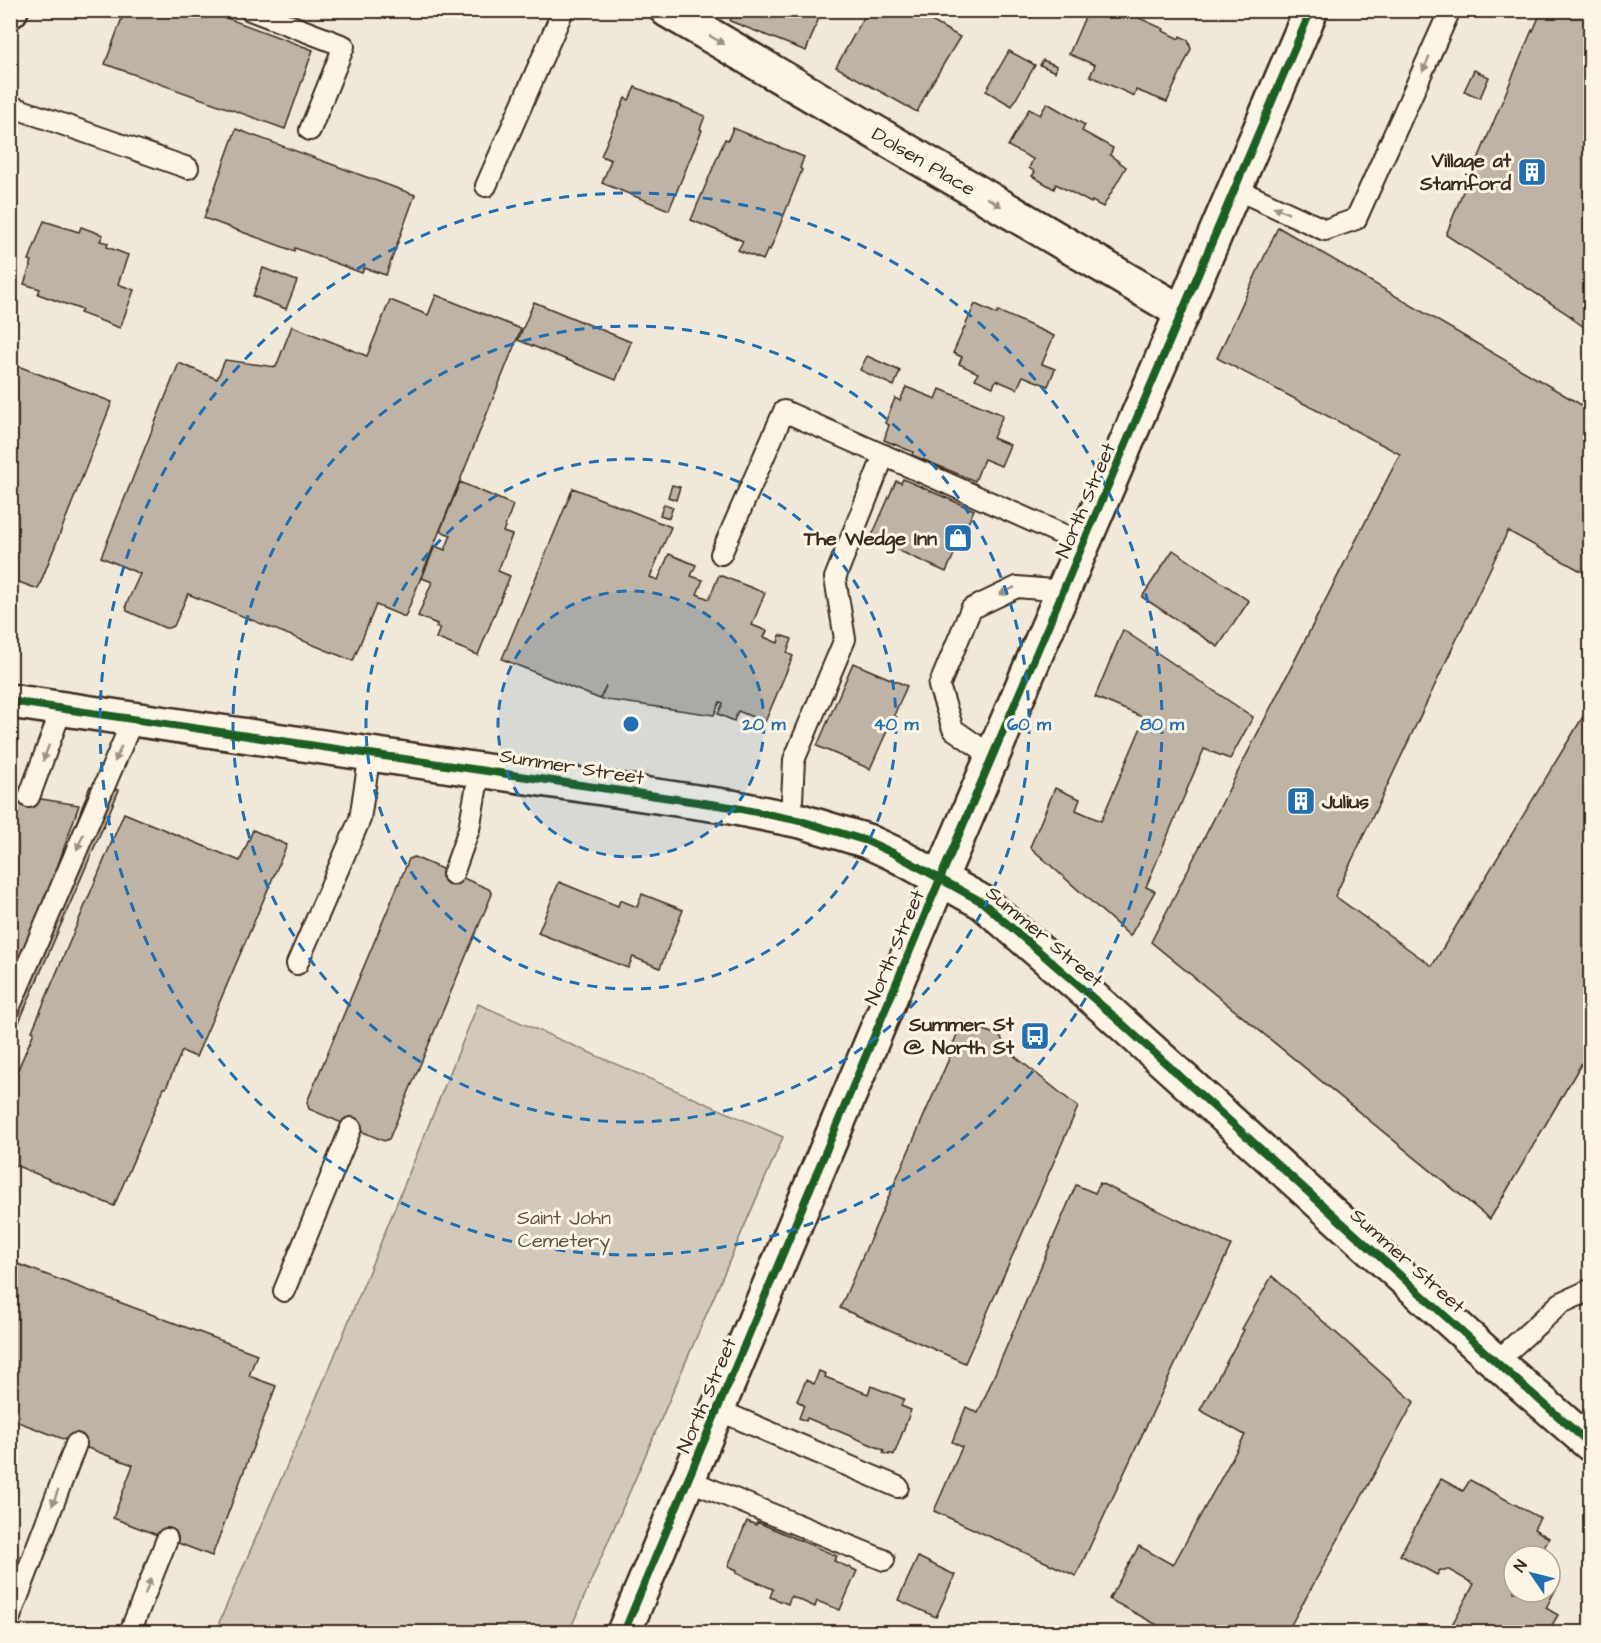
<svg xmlns="http://www.w3.org/2000/svg" width="1601" height="1643" font-family="'Architects Daughter',sans-serif">
	<style>
		.green { fill: #d2c9ba; stroke: #867a6c; stroke-width: 1.5 }
		.building { fill: #beb3a4; stroke: #3b2a1e; stroke-width: 1.5 }
		.lines { fill: none; stroke-linecap: round; stroke-linejoin: round }
		.service-casing { stroke: #3b2a1e; stroke-width: 24 }
		.minor-casing { stroke: #3b2a1e; stroke-width: 38 }
		.tertiary-casing { stroke: #3b2a1e; stroke-width: 38 }
		.secondary-casing { stroke: #3b2a1e; stroke-width: 38 }
		.service { stroke: #fcf5e5; stroke-width: 20 }
		.minor { stroke: #fcf5e5; stroke-width: 33 }
		.tertiary { stroke: #fcf5e5; stroke-width: 33 }
		.secondary { stroke: #fcf5e5; stroke-width: 33 }
		.cycleway-casing { stroke: #fcf5e5; stroke-width: 11 }
		.cycleway { stroke: #1b5e20; stroke-width: 8 }
		.oneway { fill: #9c9082 }
		.ring { fill: none; stroke: #1f6fb2; stroke-width: 3; stroke-dasharray: 10 8 }
		.labels { text-anchor: middle; stroke-width: 6; stroke-linejoin: round; paint-order: stroke }
		.poi-label { font-size: 20px; font-weight: bold; fill: #3b2a1e; stroke: #fcf5e5; text-anchor: end }
		.street-label { font-size: 20px; fill: #3b2a1e; stroke: #fcf5e5 }
		.park-label { font-size: 20px; fill: #615245; stroke: #fcf5e5 }
		.centre { fill: #1f6fb2; stroke: #fcf5e5; stroke-width: 3 }
		.ring-label { font-size: 18px; text-anchor: middle; font-weight: bold; fill: #1f6fb2; stroke: #fcf5e5; stroke-width: 6; stroke-linejoin: round; paint-order: stroke }
	</style>
	<rect width="100%" height="100%" fill="#f0e9d9"/>
	<filter id="ink" filterUnits="userSpaceOnUse"><feTurbulence type="fractalNoise" baseFrequency=".0167" numOctaves="2"/><feDisplacementMap in="SourceGraphic" scale="12" xChannelSelector="R" yChannelSelector="G"/><feConvolveMatrix kernelMatrix="1 2 1 2 8 2 1 2 1" color-interpolation-filters="sRGB"/></filter>
	<g filter="url(#ink)">
		<path class="green" d="M478,1004L783,1137L569,1632H215L334,1357Z"/>
		<g class="building">
			<path d="M125,10H205L313,50L285,129L105,64Z"/>
			<path d="M734,10H822L806,51L730,21Z"/>
			<path d="M868,10H912L960,37L929,88L917,112L836,67Z"/>
			<path d="M1088,10H1121L1164,29L1163,31L1179,39L1180,36L1188,40L1191,49L1167,102L1136,90L1134,96L1090,76L1095,65L1069,54Z"/>
			<path d="M1542,10H1590V331L1571,318L1572,317L1446,235L1467,181L1476,164L1532,30L1533,31Z"/>
			<path d="M1009,51L1035,65L1012,106L986,91Z"/>
			<path d="M1043,60L1057,66L1055,72L1040,65Z"/>
			<path d="M1474,70L1489,77L1480,98L1464,91Z"/>
			<path d="M635,87L705,116L700,129L702,130L669,210L602,183L611,160L601,156L625,98L629,100Z"/>
			<path d="M1047,103L1085,125L1082,131L1113,148L1110,155L1126,167L1103,207L1092,201L1091,203L1056,184L1054,189L1032,176L1035,172L1029,168L1033,159L1008,146L1029,109L1040,115Z"/>
			<path d="M733,128L804,157L800,168L802,170L770,250L768,249L763,260L738,250L743,241L691,220L725,139L728,140Z"/>
			<path d="M236,129L415,195L386,275L364,268L362,273L295,248L294,251L204,218Z"/>
			<path d="M44,221L79,232L81,227L103,235L100,241L108,243L107,247L128,255L118,284L134,290L120,328L80,313L82,310L38,294L40,289L24,284L32,261L29,260Z"/>
			<path d="M1278,227L1590,410V576L1508,531L1335,896L1432,966L1590,705V1049L1490,1219L1151,942L1400,454L1217,358Z"/>
			<path d="M263,268L297,281L286,309L253,296Z"/>
			<path d="M436,295L521,329L405,617L376,605L353,661L188,594L174,626L168,628H165L127,611L126,605L140,574L101,557L179,363L217,379L225,360L276,367L292,326L367,356L390,300L428,315Z"/>
			<path d="M534,302L631,342L616,380L518,340Z"/>
			<path d="M975,304L997,314L998,311L1054,336L1042,364L1055,369L1048,386L1023,376L1017,389L996,380L993,387L975,379L978,373L959,364L962,357L953,353Z"/>
			<path d="M867,356L900,371L894,386L860,370Z"/>
			<path d="M10,363L112,402L38,589L10,579Z"/>
			<path d="M906,387L936,399L940,389L1003,415L993,438L1010,445L1001,466L984,459L975,481L912,455L913,452L884,440L889,425L885,423L895,398L900,401Z"/>
			<path d="M903,479L974,510L946,572L871,538L896,481L901,483Z"/>
			<path d="M460,482L513,505L503,532L512,535L498,571L510,576L478,655L436,638L440,628L436,627L437,624L418,616L432,582L422,578L435,546L445,550L451,535L440,531Z"/>
			<path d="M672,485L680,487L676,500L668,497Z"/>
			<path d="M573,488L671,527L650,577L658,580L669,554L696,565L691,576L703,580L697,594L709,599L719,575L765,593L752,625L767,631L764,637L778,643L780,635L792,639L787,653L793,656L765,722L738,711L734,721L718,714L723,703L720,702L714,715L600,699L606,686L600,699L502,659Z"/>
			<path d="M664,504L673,507L669,518L660,515Z"/>
			<path d="M1173,550L1249,601L1218,647L1142,597Z"/>
			<path d="M1123,630L1253,717L1230,759L1204,749L1146,887L1155,891L1130,936L1030,847L1055,788L1080,799L1076,810L1101,821L1145,718L1095,697Z"/>
			<path d="M853,663L907,686L870,769L817,746Z"/>
			<path d="M90,786L119,790L10,1043V794L79,805L57,868H59Z"/>
			<path d="M124,813L240,861L253,830L287,845L196,1057L182,1051L166,1088H164L114,1206L10,1163V1088L34,1032L32,1031Z"/>
			<path d="M414,857L489,889L492,894L389,1139L384,1141L309,1109L307,1102L409,859Z"/>
			<path d="M559,882L618,906L620,900L637,907L642,894L683,910L660,968L633,957L628,968L538,933Z"/>
			<path d="M963,1021L1001,1037L1003,1042L1002,1046L1078,1107L965,1363L840,1308L951,1054L954,1051L952,1046Z"/>
			<path d="M1100,1183L1231,1245L1076,1576L934,1511L962,1447L952,1442L966,1407L978,1413L1076,1185L1095,1193Z"/>
			<path d="M10,1261L257,1354L249,1376L276,1386L212,1556L113,1518L133,1465L10,1419Z"/>
			<path d="M1272,1276L1414,1402L1287,1632H1170L1109,1599L1139,1546L1173,1565L1245,1435L1200,1410L1244,1330L1242,1329Z"/>
			<path d="M819,1371L826,1374L825,1377L868,1394L871,1386L904,1399L901,1406L911,1410L894,1455L889,1453V1455L883,1453L884,1450L807,1418L806,1421L799,1418L804,1405L797,1401L806,1380L814,1384Z"/>
			<path d="M1441,1479L1463,1491L1470,1480L1540,1518L1534,1529L1549,1538L1539,1556H1514V1592H1550V1576L1560,1581L1546,1608L1558,1615L1548,1632H1448L1474,1584L1449,1570H1440L1437,1575L1400,1555Z"/>
			<path d="M747,1521L756,1525L757,1522L837,1556L834,1561L857,1571L840,1610L817,1601L815,1607L791,1596L788,1604L770,1597L773,1589L736,1573L737,1570L728,1566Z"/>
			<path d="M918,1557L955,1575L936,1617L898,1600Z"/>
		</g>
		<g class="lines">
			<g class="service-casing">
				<g id="service">
					<path d="M250,10L344,46L310,130"/>
					<path d="M10,106L188,168"/>
					<path d="M486,186L562,13L558,10"/>
					<path d="M1236,189L1325,230L1356,219L1450,10"/>
					<path d="M721,554L784,411L1084,544"/>
					<path d="M993,757L953,729L939,686L971,609L1017,587L1064,591"/>
					<path d="M29,797L62,708"/>
					<path d="M791,820L794,760L845,639L835,578L884,455"/>
					<path d="M453,874L469,829L480,768"/>
					<path d="M297,964L360,819L370,753"/>
					<path d="M10,1006L133,719"/>
					<path d="M284,1291L351,1128"/>
					<path d="M1496,1362L1561,1303L1590,1290"/>
					<path d="M718,1410L898,1487"/>
					<path d="M688,1480L884,1560"/>
					<path d="M10,1617L76,1444"/>
					<path d="M130,1632L167,1539"/>
				</g>
			</g>
			<g class="minor-casing">
				<g id="minor">
					<path id="s1" d="M667,10L1183,313"/>
				</g>
			</g>
			<g class="tertiary-casing">
				<g id="tertiary">
					<path d="M10,11L11,10"/>
					<path d="M624,1632L940,879L1311,10"/>
				</g>
			</g>
			<g class="secondary-casing">
				<path id="secondary" d="M10,701L731,807L801,821L867,841L895,854L982,902L1108,1011L1496,1362L1590,1444"/>
			</g>
			<use href="#service" class="service"/>
			<use href="#minor" class="minor"/>
			<use href="#tertiary" class="tertiary"/>
			<use href="#secondary" class="secondary"/>
			<g class="cycleway-casing">
				<g id="cycleway">
					<path d="M10,701L731,807L801,821L867,841L895,854L982,902L1108,1011L1496,1362L1590,1444"/>
					<path d="M624,1632L940,879L1311,10"/>
				</g>
			</g>
			<use href="#cycleway" class="cycleway"/>
		</g>
		<defs><path id="oneway-solid" d="M-6-.8H1V-3.2L6.5 0L1 3.2V.8H-6Z" transform="scale(1.5)"/></defs>
		<g class="oneway">
			<use href="#oneway-solid" transform="translate(717 40) rotate(30)"/>
			<use href="#oneway-solid" transform="translate(1426 64) rotate(114)"/>
			<use href="#oneway-solid" transform="translate(994 202) rotate(30)"/>
			<use href="#oneway-solid" transform="translate(1281 210) rotate(-155)"/>
			<use href="#oneway-solid" transform="translate(1007 591) rotate(154)"/>
			<use href="#oneway-solid" transform="translate(46 753) rotate(110)"/>
			<use href="#oneway-solid" transform="translate(118 754) rotate(113)"/>
			<use href="#oneway-solid" transform="translate(80 842) rotate(113)"/>
			<use href="#oneway-solid" transform="translate(55 1498) rotate(111)"/>
			<use href="#oneway-solid" transform="translate(148 1586) rotate(-69)"/>
		</g>
	</g>
	<circle cx="631" cy="724" r="133" fill="#1f6fb2" fill-opacity=".12"/>
	<g class="ring">
		<circle cx="631" cy="724" r="133"/>
		<circle cx="631" cy="724" r="265"/>
		<circle cx="631" cy="724" r="398"/>
		<circle cx="631" cy="724" r="531"/>
	</g>
	<defs>
		<g id="building-square" transform="scale(1.5)"><rect x="-9" y="-9" width="18" height="18" rx="4" fill="#1f6fb2" stroke="#fcf5e5"/><path d="M-4-6H4V6H1V3H-1V6H-4ZM-2.5-4.3h1.7v1.8h-1.7ZM.8-4.3h1.7v1.8H.8ZM-2.5-1h1.7V.8h-1.7ZM.8-1h1.7V.8H.8Z" fill="#fff"/></g>
		<g id="shop-square" transform="scale(1.5)"><rect x="-9" y="-9" width="18" height="18" rx="4" fill="#1f6fb2" stroke="#fcf5e5"/><path d="M-5-2.5h2.3a2.7 3.5 0 0 1 5.4 0H5L5.5 6h-11ZM-1.5-2.5h3a1.5 2.3 0 0 0-3 0Z" fill="#fff"/></g>
		<g id="bus-square" transform="scale(1.5)"><rect x="-9" y="-9" width="18" height="18" rx="4" fill="#1f6fb2" stroke="#fcf5e5"/><path d="M-5-6H5V4H4V6H2V4H-2V6H-4V4H-5ZM-3.5-4V0h7V-4ZM-3.5 1.2v1.5H-2V1.2ZM2 1.2v1.5H3.5V1.2Z" fill="#fff"/></g>
	</defs>
	<g fill-rule="evenodd">
		<use href="#building-square" x="1532" y="172"/>
		<use href="#shop-square" x="958" y="538"/>
		<use href="#building-square" x="1301" y="801"/>
		<use href="#bus-square" x="1035" y="1036"/>
	</g>
	<g class="labels">
		<g class="poi-label">
			<text x="1511" y="167">Village at<tspan x="1511" dy="23">Stamford</tspan></text>
			<text x="937" y="545">The Wedge Inn</text>
			<text x="1322" y="808" text-anchor="start">Julius</text>
			<text x="1014" y="1031">Summer St<tspan x="1014" dy="23">@ North St</tspan></text>
		</g>
		<g class="street-label">
			<text dy="7" stroke="none"><textPath href="#s1" startOffset="298">Dolsen Place</textPath></text>
			<text transform="translate(1085 500) rotate(-67)" y="7">North Street</text>
			<text transform="translate(572 766) rotate(9)" y="7">Summer Street</text>
			<text transform="translate(1045 936) rotate(40)" y="7">Summer Street</text>
			<text transform="translate(894 947) rotate(-67)" y="7">North Street</text>
			<text transform="translate(1408 1260) rotate(42)" y="7">Summer Street</text>
			<text transform="translate(706 1395) rotate(-67)" y="7">North Street</text>
		</g>
		<g class="park-label">
			<text x="564" y="1224">Saint John<tspan x="564" dy="23">Cemetery</tspan></text>
		</g>
	</g>
	<circle cx="631" cy="724" r="9" class="centre"/>
	<g class="ring-label">
		<text x="764" y="730">20 m</text>
		<text x="896" y="730">40 m</text>
		<text x="1029" y="730">60 m</text>
		<text x="1162" y="730">80 m</text>
	</g>
	<rect width="1601" height="1643" fill="none" stroke="#fcf5e5" stroke-width="36"/>
	<rect x="18" y="18" width="1565" height="1607" fill="none" stroke="#3b2a1e" stroke-width="2" filter="url(#ink)"/>
	<g transform="translate(1532 1574) rotate(305)"><circle r="28" fill="#fcf5e5" stroke="#afa495" stroke-width="1.5"/>
	<path d="M0-4.5L10 22L0 15L-10 22Z" fill="#1f6fb2"/>
	<text y="-9" font-size="16" font-weight="bold" text-anchor="middle" fill="#3b2a1e">N</text>
	</g>
</svg>
